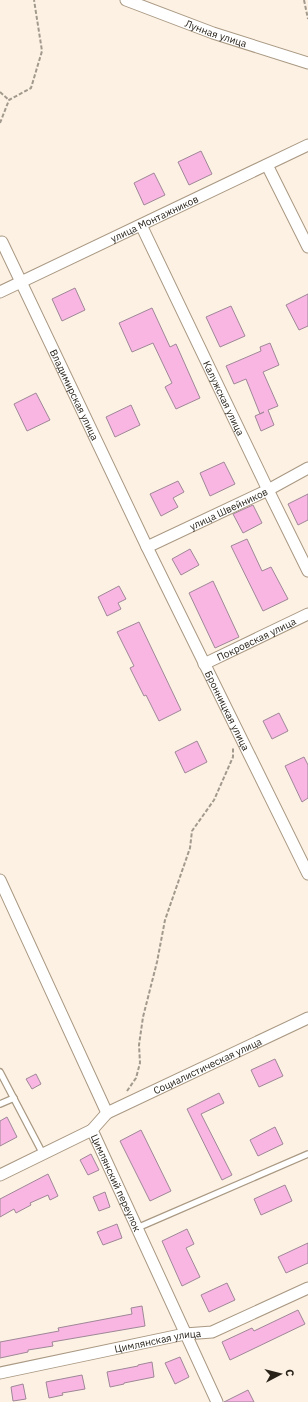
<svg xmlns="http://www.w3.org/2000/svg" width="308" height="1402" font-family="'IBM Plex Sans',sans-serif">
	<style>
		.building { fill: #f9b6e3; stroke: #9f8797 }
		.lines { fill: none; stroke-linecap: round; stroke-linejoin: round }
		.service-casing { stroke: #a99882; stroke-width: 8 }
		.minor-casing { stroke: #a99882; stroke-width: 13 }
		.path { stroke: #a39a8e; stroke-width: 2; stroke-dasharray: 4 2; stroke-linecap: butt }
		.service { stroke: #fff; stroke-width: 5.5 }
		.minor { stroke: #fff; stroke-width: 11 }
		.labels { text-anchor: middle; stroke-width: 3; stroke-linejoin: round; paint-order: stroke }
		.street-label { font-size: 10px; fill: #282219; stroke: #fcf1e3 }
	</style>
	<rect width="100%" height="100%" fill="#fcf1e3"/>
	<g class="building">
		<path d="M201,151L212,174L189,185L178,162Z"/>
		<path d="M154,173L165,195L144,205L134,183Z"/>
		<path d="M75,288L85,310L62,321L52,299Z"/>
		<path d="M308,294V326L299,330L286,305Z"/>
		<path d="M231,306L245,336L220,347L206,317Z"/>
		<path d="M152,308L170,347L176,344L200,398L176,409L165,387L172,383L153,343L132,352L119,323Z"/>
		<path d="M270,343L279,365L263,372L278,406L268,410L274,425L261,431L255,416L264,412L260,414L246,379L234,384L226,366L261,351L260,347Z"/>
		<path d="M36,393L50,420L27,431L14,404Z"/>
		<path d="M131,405L140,425L115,437L106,417Z"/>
		<path d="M224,462L235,484L210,496L200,473Z"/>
		<path d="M178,481L184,492L173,498L178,507L161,516L150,494Z"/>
		<path d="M308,494V520L298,525L288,504Z"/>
		<path d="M253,505L262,523L243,533L233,514Z"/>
		<path d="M247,539L262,571L271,567L288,599L263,611L231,546Z"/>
		<path d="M190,549L199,565L181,575L172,559Z"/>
		<path d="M213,581L239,637L215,648L189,593Z"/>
		<path d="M119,586L126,599L118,603L121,609L107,616L98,597Z"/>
		<path d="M139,622L181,710L159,721L146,695L144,696L130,668L134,666L117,632Z"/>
		<path d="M279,713L288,731L272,739L263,721Z"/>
		<path d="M197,741L207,762L185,773L175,752Z"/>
		<path d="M304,757L308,765V798L302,802L285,766Z"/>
		<path d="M275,1059L283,1076L259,1087L251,1070Z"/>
		<path d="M36,1074L41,1084L32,1089L26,1079Z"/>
		<path d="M219,1093L224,1103L201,1114L232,1175L222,1180L187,1109Z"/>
		<path d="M7,1117L17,1137L0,1146V1121Z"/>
		<path d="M275,1127L283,1144L258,1156L250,1140Z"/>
		<path d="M141,1130L171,1191L150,1201L120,1141Z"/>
		<path d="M91,1154L99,1170L88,1175L80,1160Z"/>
		<path d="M48,1174L58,1196L50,1200L48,1195L30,1203L31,1205L16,1213L14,1209L0,1217V1199Z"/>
		<path d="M285,1185L292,1201L261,1215L254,1199Z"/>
		<path d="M105,1192L110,1207L99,1211L93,1197Z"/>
		<path d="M117,1224L122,1238L103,1245L97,1232Z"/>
		<path d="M187,1229L194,1244L186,1248L200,1277L182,1286L162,1241Z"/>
		<path d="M308,1243V1263L286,1273L278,1257Z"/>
		<path d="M227,1283L235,1300L209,1312L201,1295Z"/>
		<path d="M142,1306L145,1326L52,1342L53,1346L28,1350V1352L0,1358V1342L59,1331L58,1328L132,1314L131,1308Z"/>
		<path d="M298,1310L305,1324L230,1360L222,1342L252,1328L254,1331Z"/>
		<path d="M180,1357L189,1377L175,1384L165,1363Z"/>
		<path d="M152,1362L154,1377L124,1383V1384L110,1387L107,1372L138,1366V1365Z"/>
		<path d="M82,1375L85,1389L62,1393L63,1395L49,1398L46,1382Z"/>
		<path d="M23,1384L26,1399L13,1401L11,1387Z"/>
		<path d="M248,1390L254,1402H224Z"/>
	</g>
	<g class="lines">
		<g class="service-casing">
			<g id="service">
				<path d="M0,1072L43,1154"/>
				<path d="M0,1104L14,1098"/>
				<path d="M137,1228L308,1154"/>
			</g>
		</g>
		<g class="minor-casing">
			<g id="minor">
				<path id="s1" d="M126,0L213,33L308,63"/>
				<path d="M267,165L308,247"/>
				<path id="s2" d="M141,225L268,490L308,571"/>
				<path id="s3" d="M2,242L147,547L308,874"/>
				<path id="s4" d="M0,292L308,145"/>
				<path id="s5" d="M147,547L268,490L308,468"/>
				<path id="s6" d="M204,664L308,614"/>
				<path id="s7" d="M0,880L107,1113L92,1130L217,1402"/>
				<path id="s8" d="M107,1113L308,1018"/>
				<path d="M0,1175L92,1130"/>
				<path id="s9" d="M0,1373L185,1334L212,1332L308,1288"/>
			</g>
		</g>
		<g class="path">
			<path d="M304,0L308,19"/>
			<path d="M0,92L9,100"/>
			<path d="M0,123L9,100L31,88L42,51L34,0"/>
			<path d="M127,1091L136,1078L140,1063L139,1045L143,1017L157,962L165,920L190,848L192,831L214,800L233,757V747"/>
		</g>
		<use href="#service" class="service"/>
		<use href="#minor" class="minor"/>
	</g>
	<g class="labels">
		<g class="street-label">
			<text dy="4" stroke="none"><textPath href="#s1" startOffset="96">Лунная улица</textPath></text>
			<text dy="4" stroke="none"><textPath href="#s4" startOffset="171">улица Монтажников</textPath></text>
			<text dy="4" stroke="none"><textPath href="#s3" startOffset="169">Владимирская улица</textPath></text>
			<text dy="4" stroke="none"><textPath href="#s2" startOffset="192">Калужская улица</textPath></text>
			<text dy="4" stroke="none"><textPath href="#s5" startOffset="90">улица Швейников</textPath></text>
			<text dy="4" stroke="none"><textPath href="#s6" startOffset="58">Покровская улица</textPath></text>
			<text dy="4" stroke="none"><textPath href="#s3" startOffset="520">Бронницкая улица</textPath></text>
			<text dy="4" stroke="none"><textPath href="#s8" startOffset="111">Социалистическая улица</textPath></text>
			<text dy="4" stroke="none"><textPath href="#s7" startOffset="337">Цимлянский переулок</textPath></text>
			<text dy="4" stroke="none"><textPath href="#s9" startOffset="161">Цимлянская улица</textPath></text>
		</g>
	</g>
	<g transform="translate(280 1374) rotate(83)" stroke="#fcf1e3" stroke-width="3" paint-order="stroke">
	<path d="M0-3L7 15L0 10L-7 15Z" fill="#282219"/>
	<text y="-6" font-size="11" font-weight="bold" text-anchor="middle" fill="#282219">С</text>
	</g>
</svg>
